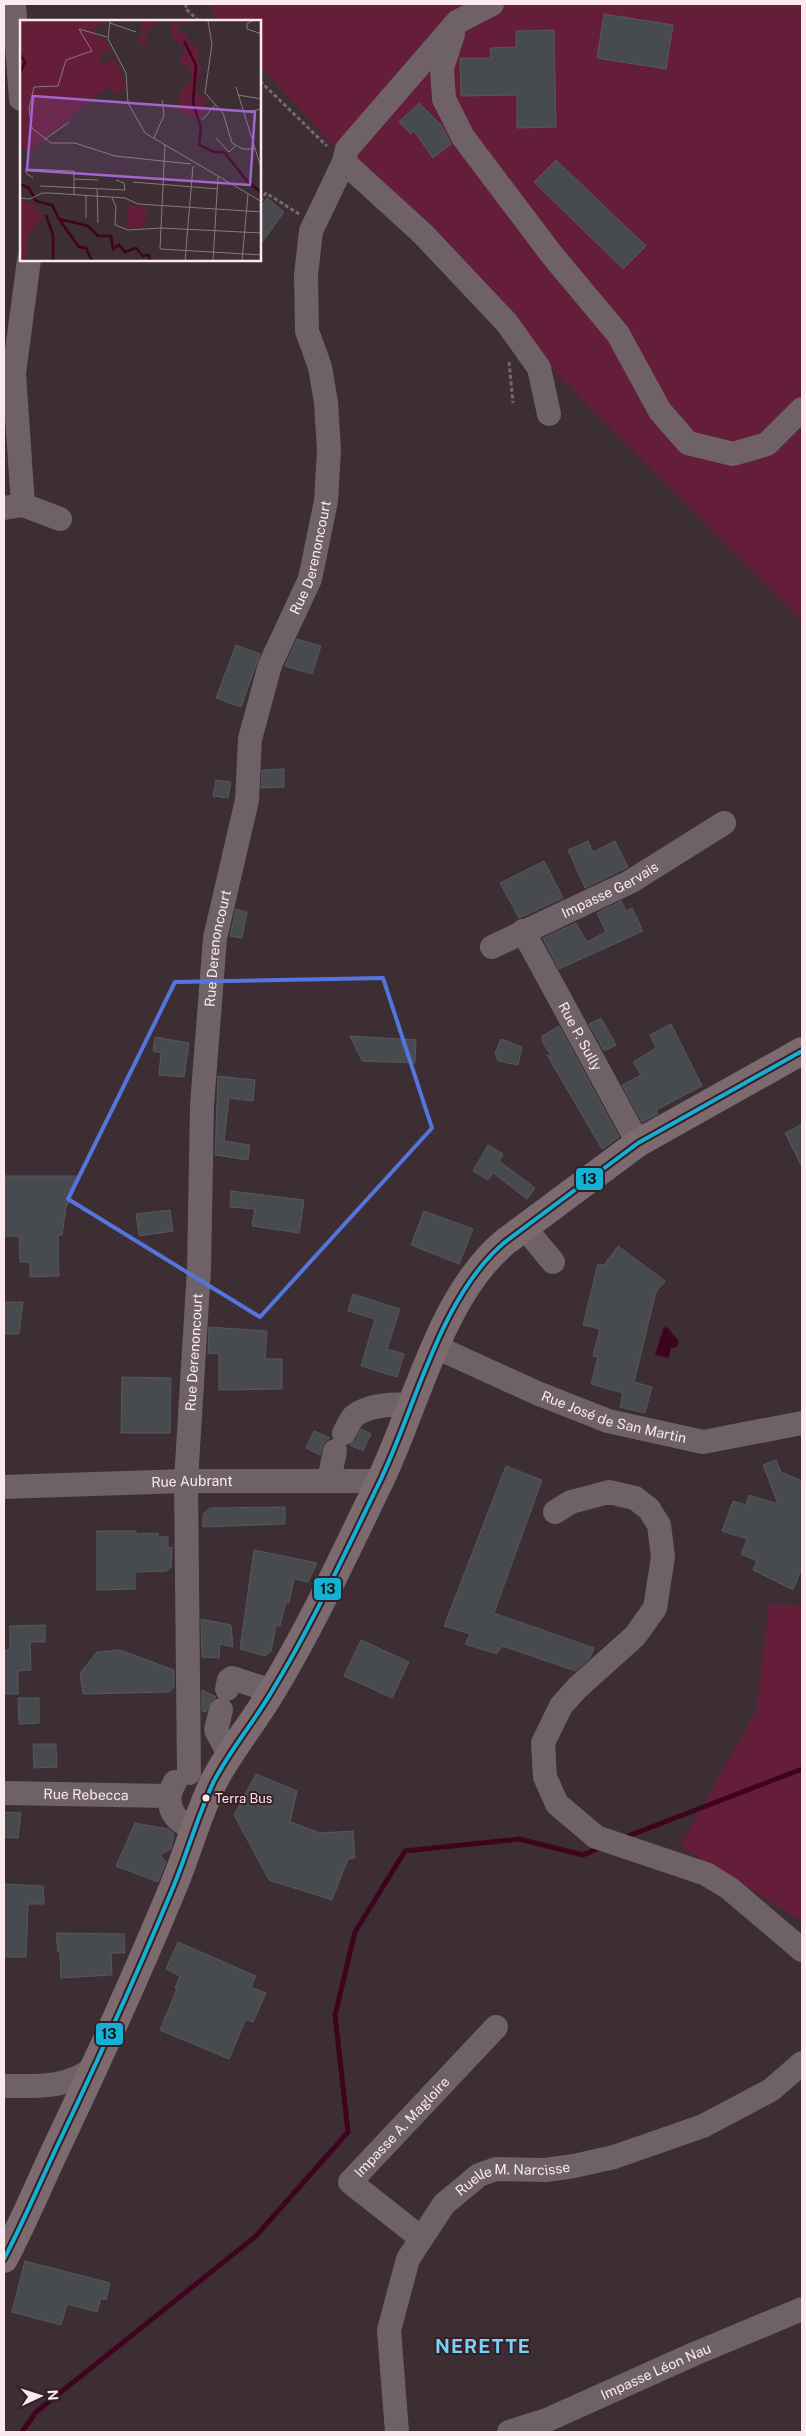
<svg xmlns="http://www.w3.org/2000/svg" width="806" height="2436" font-family="'Public Sans',sans-serif">
	<style>
		.green { fill: #641e3a }
		.water { fill: #3e041f }
		.lines { fill: none; stroke-linecap: round; stroke-linejoin: round }
		.stream { stroke: #3e041f; stroke-width: 5 }
		.building { fill: #474b50; stroke: #57575b }
		.path { stroke: #75696d; stroke-width: 3; stroke-dasharray: 4 2.5; stroke-linecap: butt }
		.minor { stroke: #6f6266; stroke-width: 24 }
		.major { stroke: #7c6a6f; stroke-width: 28 }
		.bus-1-casing { stroke: #381e27; stroke-width: 8 }
		.bus-1 { stroke: #13b2d5; stroke-width: 4 }
		.marked { fill: none; stroke: #5475de; stroke-width: 4; stroke-linejoin: round }
		.bus-dot { fill: #fbe9ee; stroke: #381e27; stroke-width: 2 }
		.labels { text-anchor: middle; stroke-width: 4; stroke-linejoin: round; paint-order: stroke }
		.bus-label { font-size: 13px; fill: #fbe9ee; stroke: #381e27; text-anchor: start }
		.street-label { font-size: 14px; fill: #fbe9ee; stroke: #381e27 }
		.district-label { font-size: 19px; font-weight: bold; letter-spacing: 1px; fill: #77d2f5; stroke: #381e27 }
		.inset-river { fill: none; stroke: #3e041f; stroke-width: 2.5 }
		.inset-road { fill: none; stroke: #88797d; stroke-width: 1 }
		.view { fill: #a165cd; fill-opacity: 0.15; stroke: #a165cd; stroke-width: 2.5 }
		.inset-edge { fill: none; stroke: #fbe9ee; stroke-width: 2.5 }
		.line-badge { stroke: #381e27; stroke-width: 2 }
		.pale-badge-label { font-size: 14px; text-anchor: middle; font-weight: bold; fill: #111 }
	</style>
	<rect width="100%" height="100%" fill="#3c2e32"/>
	<g class="green">
		<path d="M208,4H802V621L353,167L260,66V21H219Z"/>
		<path d="M769,1604L802,1606V1921L680,1846L756,1711Z"/>
	</g>
	<path class="water" d="M664,1327L668,1328L679,1342L677,1347L671,1348L669,1358L655,1355Z"/>
	<g class="lines">
		<g class="stream">
			<path d="M623,1838L802,1769"/>
			<path d="M22,2432L36,2412L256,2236L348,2132L335,2015L355,1932L405,1851L519,1839L583,1855L601,1847"/>
		</g>
	</g>
	<g class="building">
		<path d="M604,14L673,25L666,69L597,58Z"/>
		<path d="M554,30L556,127L517,128V95L461,96L460,58H491L490,48L516,47V31Z"/>
		<path d="M419,103L442,126L451,144L433,158L414,131L411,134L399,122Z"/>
		<path d="M556,160L646,246L623,269L534,182Z"/>
		<path d="M267,198L284,212L260,245V207Z"/>
		<path d="M297,639L321,646L312,674L285,666Z"/>
		<path d="M236,645L260,654L241,707L216,698Z"/>
		<path d="M284,769V787L261,788L262,770Z"/>
		<path d="M216,780L231,782L228,798L213,796Z"/>
		<path d="M588,841L593,852L615,841L628,867L585,888L568,850Z"/>
		<path d="M544,861L563,898L519,918L500,883Z"/>
		<path d="M621,901L626,911L632,908L643,931L559,969L543,938L576,923L587,942L606,932L597,913Z"/>
		<path d="M236,909L247,912L242,938L230,936Z"/>
		<path d="M601,1018L616,1045L604,1051L589,1024Z"/>
		<path d="M671,1024L702,1086L656,1110L658,1114L642,1122L622,1085L641,1075L633,1062L656,1048L650,1035Z"/>
		<path d="M559,1026L619,1137L602,1149L547,1055L552,1057L542,1041V1036Z"/>
		<path d="M350,1036L416,1040L415,1063L362,1061Z"/>
		<path d="M155,1037L189,1043L184,1077L159,1075L161,1053L153,1051Z"/>
		<path d="M501,1039L522,1047L518,1065L498,1061L495,1053Z"/>
		<path d="M218,1076L255,1080L253,1101L229,1098L224,1141L250,1145L248,1160L215,1155Z"/>
		<path d="M802,1124V1167L785,1133Z"/>
		<path d="M488,1145L503,1154L499,1161L535,1188L527,1199L493,1173L488,1180L473,1171Z"/>
		<path d="M4,1176H80L66,1208L62,1235L58,1236L59,1276L30,1277V1262H20L19,1236H4Z"/>
		<path d="M231,1191L304,1200L299,1233L252,1226L255,1209L230,1207Z"/>
		<path d="M170,1210L173,1231L139,1236L136,1214Z"/>
		<path d="M424,1211L473,1229L459,1264L411,1245Z"/>
		<path d="M618,1246L665,1281L656,1292L634,1382L652,1387L645,1413L620,1407L623,1393L591,1384L598,1357L593,1356L600,1329L583,1325L598,1264L604,1265Z"/>
		<path d="M353,1294L400,1309L387,1349L404,1354L397,1377L361,1366L375,1319L348,1311Z"/>
		<path d="M4,1302H23L19,1334H4Z"/>
		<path d="M209,1327L267,1331L265,1359H282V1389L219,1390V1354L208,1353Z"/>
		<path d="M122,1377L171,1378L170,1433H121Z"/>
		<path d="M361,1429L371,1434L363,1451L350,1445L356,1440Z"/>
		<path d="M314,1431L330,1438L324,1442L320,1455L306,1448Z"/>
		<path d="M776,1460L781,1472L802,1481V1568L793,1590L753,1570L757,1561L741,1554L747,1539L722,1531L733,1501L746,1505L749,1495L778,1504L763,1465Z"/>
		<path d="M506,1466L542,1480L494,1613L594,1648L590,1658L576,1671L502,1646L497,1654L465,1644L470,1634L444,1626Z"/>
		<path d="M285,1507V1524L203,1527V1514L210,1508Z"/>
		<path d="M97,1531H136V1534L158,1533L159,1537H168V1548L172,1547L171,1567L166,1571L135,1572V1589L97,1590Z"/>
		<path d="M254,1550L317,1563L308,1582L294,1579L289,1603L286,1602L280,1626L276,1625L271,1651L265,1656L240,1649Z"/>
		<path d="M201,1619L231,1625L233,1647L220,1644L219,1658L202,1657Z"/>
		<path d="M45,1625V1642H30L31,1670L18,1671V1694H4V1650H10V1626Z"/>
		<path d="M361,1640L409,1662L392,1698L344,1676Z"/>
		<path d="M120,1650L174,1670V1687L169,1692L83,1694L80,1673L97,1652Z"/>
		<path d="M202,1690L216,1697L211,1701L206,1712L202,1711Z"/>
		<path d="M18,1698H39V1723L19,1724Z"/>
		<path d="M33,1744H56L57,1767L34,1768Z"/>
		<path d="M256,1774L297,1791L290,1822L320,1833L353,1831L355,1858L348,1859L332,1900L269,1880L234,1815Z"/>
		<path d="M4,1812L21,1813L18,1838L4,1837Z"/>
		<path d="M135,1823L169,1829L174,1834L171,1849L160,1855L166,1862L158,1882L116,1866Z"/>
		<path d="M4,1884L43,1886L44,1904H28L26,1957H4Z"/>
		<path d="M56,1933L124,1934L125,1953H111L112,1975L61,1978L60,1952H58Z"/>
		<path d="M178,1942L256,1976L251,1987L266,1993L253,2022L246,2019L229,2059L160,2030L177,1989L175,1988L180,1976L166,1969Z"/>
		<path d="M25,2261L110,2283L106,2300L101,2298L97,2312L67,2304L61,2325L12,2312Z"/>
	</g>
	<g class="lines">
		<g class="path">
			<path d="M187,4L185,8L199,21"/>
			<path d="M260,81L327,146"/>
			<path d="M260,201L266,193L299,214"/>
			<path d="M509,362L513,403"/>
		</g>
		<g class="minor">
			<path d="M14,4L21,99"/>
			<path d="M453,34L442,68L444,99L463,137L552,255L618,334L660,411L688,443L733,454L767,444L802,409"/>
			<path d="M344,162L423,234L507,323L539,368L549,414"/>
			<path d="M23,505L60,519"/>
			<path d="M4,508L23,505L14,373L29,260"/>
			<path id="s1" d="M523,931L638,1143"/>
			<path id="s2" d="M492,947L630,882L724,823"/>
			<path d="M524,1227L553,1262"/>
			<path id="s3" d="M436,1347L537,1393L608,1421L703,1442L802,1423"/>
			<path d="M344,1433C347,1428 350,1420 354,1416C369,1404 394,1404 412,1405"/>
			<path d="M329,1480L335,1451"/>
			<path id="s4" d="M4,1487L186,1481H380"/>
			<path d="M555,1512L571,1502L609,1492L635,1498L649,1509L659,1525L663,1557L655,1608L635,1636L577,1688L561,1706L543,1743L545,1777L557,1804L596,1837L706,1874L729,1888L802,1950"/>
			<path d="M227,1689L229,1680L232,1678L272,1691"/>
			<path d="M221,1710L216,1730L230,1756"/>
			<path id="s5" d="M189,1773L186,1481L199,1269L202,1105L215,938L247,800L250,739L270,665L310,579L326,501L329,450L326,402L320,367L307,331L306,275L311,231L344,162L347,149L457,22L492,4"/>
			<path d="M175,1782C163,1801 172,1823 194,1827"/>
			<path id="s6" d="M4,1793L169,1796"/>
			<path d="M4,2086C37,2086 67,2089 95,2067"/>
			<path id="s7" d="M421,2238L350,2182L496,2027"/>
			<path id="s8" d="M397,2432L389,2330L408,2259L444,2204L479,2175L496,2169L546,2170L574,2166L614,2157L703,2126L771,2090L802,2063"/>
			<path id="s9" d="M509,2432L547,2420L694,2354L802,2309"/>
		</g>
		<path class="major" d="M4,2259C24,2221 41,2180 60,2140C99,2058 137,1974 172,1890C187,1854 197,1818 213,1783C229,1751 254,1722 272,1691C312,1625 345,1553 379,1483C416,1407 440,1296 505,1242L638,1143L802,1051"/>
		<g class="bus-1-casing">
			<path id="bus-1" d="M4,2259C24,2221 41,2180 60,2140C99,2058 137,1974 172,1890C187,1854 197,1818 213,1783C229,1751 254,1722 272,1691C312,1625 345,1553 379,1483C416,1407 440,1296 505,1242L638,1143L802,1051"/>
		</g>
		<use href="#bus-1" class="bus-1"/>
	</g>
	<path class="marked" d="M383,978L432,1128L260,1317L68,1199L175,982Z"/>
	<circle class="bus-dot" cx="206" cy="1798" r="4.5"/>
	<g class="labels">
		<g class="bus-label">
			<text x="215" y="1803">Terra Bus</text>
		</g>
		<g class="street-label">
			<text dy="5" stroke="none"><textPath href="#s5" startOffset="1231">Rue Derenoncourt</textPath></text>
			<text dy="5" stroke="none"><textPath href="#s2" startOffset="131">Impasse Gervais</textPath></text>
			<text dy="5" stroke="none"><textPath href="#s5" startOffset="826">Rue Derenoncourt</textPath></text>
			<text dy="5" stroke="none"><textPath href="#s1" startOffset="120">Rue P. Sully</textPath></text>
			<text dy="5" stroke="none"><textPath href="#s5" startOffset="421">Rue Derenoncourt</textPath></text>
			<text dy="5" stroke="none"><textPath href="#s3" startOffset="192">Rue José de San Martin</textPath></text>
			<text dy="5" stroke="none"><textPath href="#s4" startOffset="188">Rue Aubrant</textPath></text>
			<text dy="5" stroke="none"><textPath href="#s6" startOffset="82">Rue Rebecca</textPath></text>
			<text dy="5" stroke="none"><textPath href="#s7" startOffset="166">Impasse A. Magloire</textPath></text>
			<text dy="5" stroke="none"><textPath href="#s8" startOffset="319">Ruelle M. Narcisse</textPath></text>
			<text dy="5" stroke="none"><textPath href="#s9" startOffset="159">Impasse Léon Nau</textPath></text>
		</g>
		<g class="district-label">
			<text x="483" y="2353">NERETTE</text>
		</g>
	</g>
	<g transform="translate(20 20)">
		<rect width="241" height="241" fill="#3c2e32"/>
		<path d="M0,1H87L85,7L77,4L73,13L85,19L91,32L80,33L81,44L95,40L101,51L105,70L94,74L88,67L9,131L0,127ZM123,1H136L134,7L127,9L125,25L119,24ZM150,1H166L165,4L158,3V10L165,12L169,24L179,27L177,38L181,45L177,72L187,79L184,85L188,89L180,100L159,90V72L172,60L169,46L160,44L165,27L154,20ZM0,179L14,184L22,198L8,215L6,241H0ZM108,185L127,187L125,207H106Z" fill="#641e3a"/>
		<path class="inset-river" d="M164,21L176,45L173,83L181,108L179,125L194,132H204L228,162L242,173M0,34L5,42L0,53M0,164L9,168L16,181L32,185L39,199L68,206L78,216H91L93,229L99,225L105,232L116,228L123,236L129,235L130,241M26,195L33,215V241M39,199L59,227L66,228L72,241"/>
		<path class="inset-road" d="M90,1L88,19L106,53L108,83L125,113L242,182M188,1L192,24L185,73L203,93L212,123L223,129H235M232,1L227,4V9L242,14M90,3L116,12M59,9L72,31L46,40L38,66L14,67L9,89L12,108L31,123H55L95,136L171,144M59,9L87,17M216,67L242,151M218,75L242,79M224,92L242,89M182,100L196,84M134,118L144,95L142,80M196,118L209,132L215,126M24,120L49,102M145,125L140,229L242,235M13,158L6,153V149L54,151V175M54,159L78,160M113,162L198,169M20,166L105,170L104,163L96,160M77,169L78,203M66,176V198M0,178L10,179L22,173H30L105,178L118,184L242,192M92,178L96,187L95,205L108,210L141,208L242,213M165,241L173,146M193,241L198,157M222,241L228,174"/>
		<path class="view" d="M13,76L235,92L230,165L7,150Z"/>
		<rect width="241" height="241" class="inset-edge"/>
	</g>
	<g class="line-badge">
		<rect x="575" y="1167" width="29" height="24" rx="5" fill="#13b2d5"/>
		<rect x="313" y="1577" width="29" height="24" rx="5" fill="#13b2d5"/>
		<rect x="95" y="2022" width="29" height="24" rx="5" fill="#13b2d5"/>
	</g>
	<g class="pale-badge-label">
		<text x="589" y="1184">13</text>
		<text x="328" y="1594">13</text>
		<text x="109" y="2039">13</text>
	</g>
	<rect width="806" height="2436" fill="none" stroke="#fbe9ee" stroke-width="10"/>
	<g transform="translate(40 2396) rotate(86)" stroke="#381e27" stroke-width="4" paint-order="stroke">
	<path d="M0-4L9 19L0 12L-9 19Z" fill="#fbe9ee"/>
	<text y="-8" font-size="14" font-weight="bold" text-anchor="middle" fill="#fbe9ee">N</text>
	</g>
</svg>
